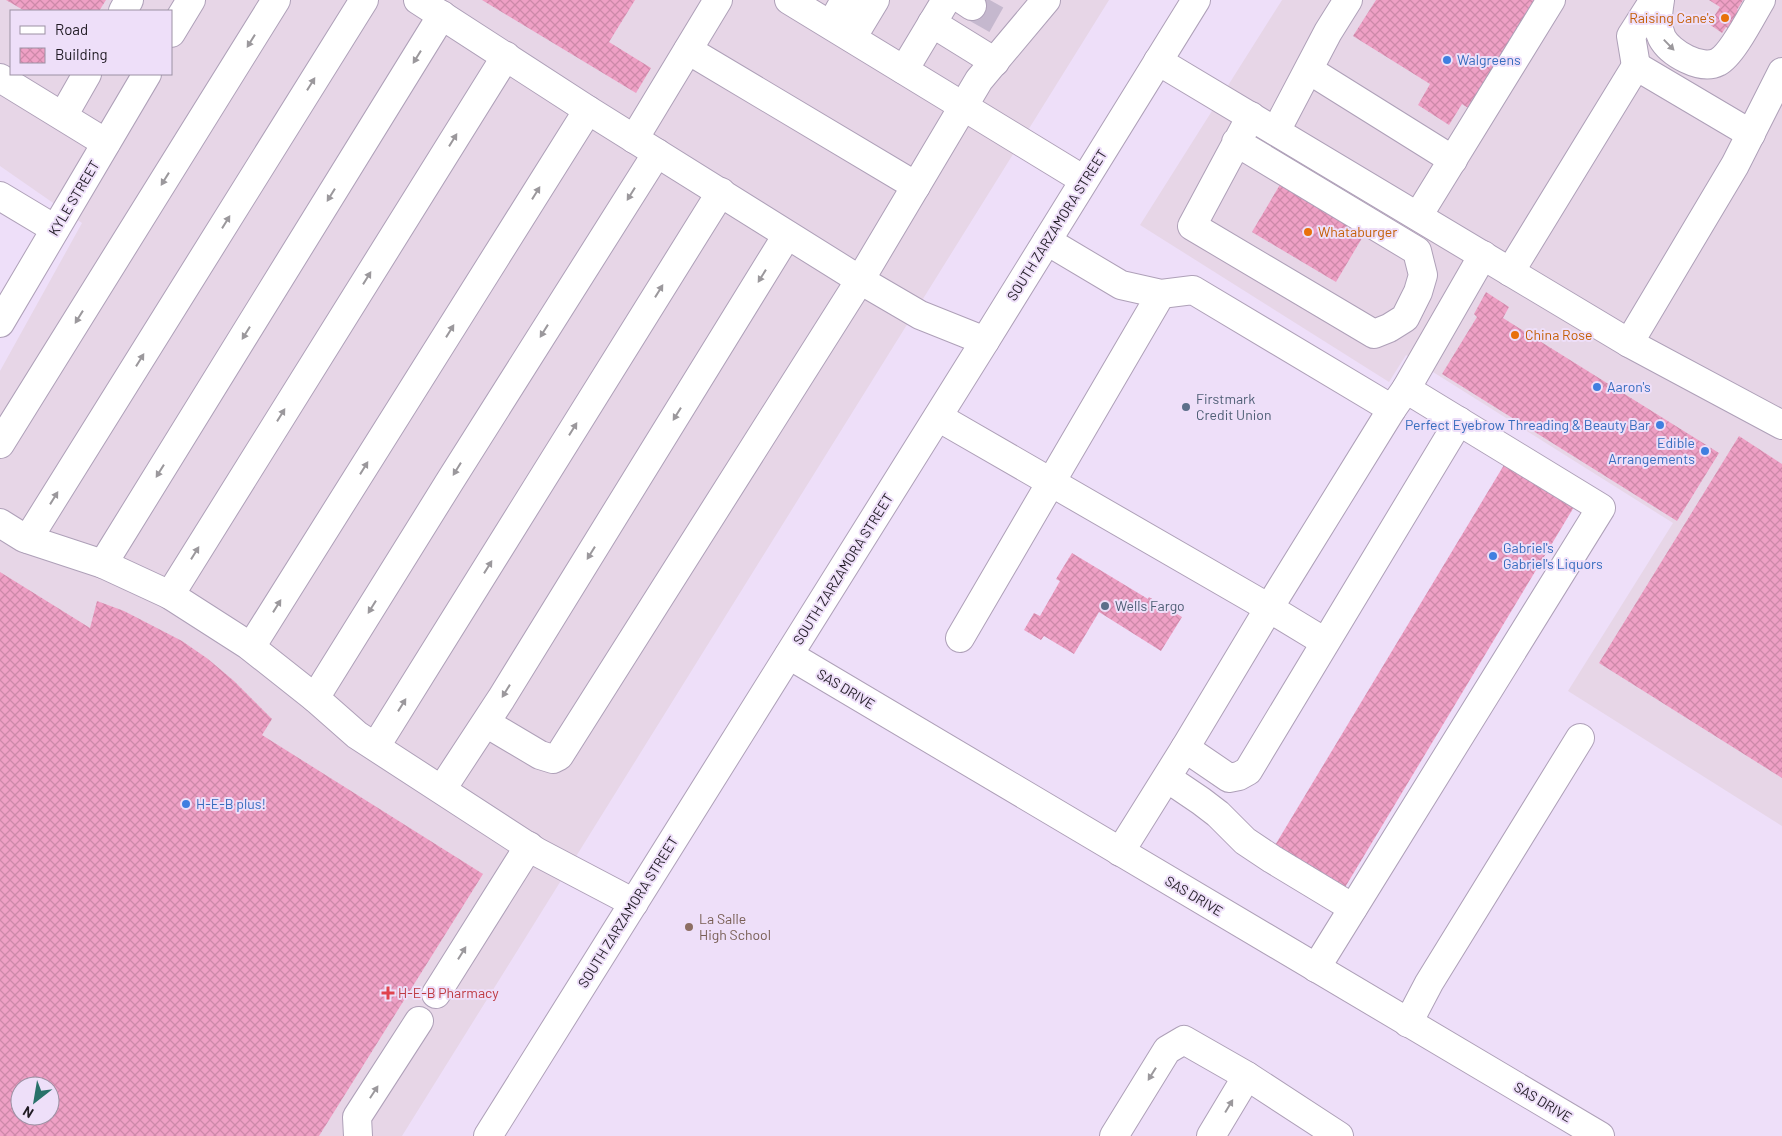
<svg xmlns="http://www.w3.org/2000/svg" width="1782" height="1136" font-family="Barlow,sans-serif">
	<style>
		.commercial { fill: #e7d6e7; fill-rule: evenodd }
		.building { fill: url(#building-cross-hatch); fill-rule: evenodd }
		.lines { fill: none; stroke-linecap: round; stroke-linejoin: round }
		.minor-tunnel { stroke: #c5b8ce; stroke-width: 28; stroke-dasharray: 28 14; stroke-linecap: butt }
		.minor-casing { stroke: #aea0b8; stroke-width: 30 }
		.major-casing { stroke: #aea0b8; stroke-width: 30 }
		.minor { stroke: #fff; stroke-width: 28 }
		.major { stroke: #fff; stroke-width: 28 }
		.oneway { fill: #9b989c }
		.food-dot { fill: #e8710a; stroke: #eedff9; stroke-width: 2 }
		.shop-dot { fill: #3f7fe0; stroke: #eedff9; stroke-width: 2 }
		.service-dot { fill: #5c6f8a; stroke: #eedff9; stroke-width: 2 }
		.education-dot { fill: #8d6e63; stroke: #eedff9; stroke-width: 2 }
		.health-dot { fill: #e0444e; stroke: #eedff9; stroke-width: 2 }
		.labels { text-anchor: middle; stroke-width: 4; stroke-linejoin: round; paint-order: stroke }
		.food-label { font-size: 14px; fill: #c56008; stroke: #eedff9; text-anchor: start }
		.shop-label { font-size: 14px; fill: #366cbe; stroke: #eedff9; text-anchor: start }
		.street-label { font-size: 14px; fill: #201b24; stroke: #eedff9 }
		.service-label { font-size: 14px; fill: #4e5e75; stroke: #eedff9; text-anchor: start }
		.education-label { font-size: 14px; fill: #785e54; stroke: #eedff9; text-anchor: start }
		.health-label { font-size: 14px; fill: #be3a42; stroke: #eedff9; text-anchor: start }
	</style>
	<defs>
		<pattern id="building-cross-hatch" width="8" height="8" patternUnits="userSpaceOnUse" patternTransform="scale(1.25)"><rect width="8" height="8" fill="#efa0c5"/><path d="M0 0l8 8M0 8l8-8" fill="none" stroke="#cd89a9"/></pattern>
	</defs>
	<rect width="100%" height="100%" fill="#eedff9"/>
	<g class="commercial">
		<path d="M0,0H1109L402,1136H0V371L82,223L0,166ZM11,11H171V74H11ZM20,1086H50V1116H20Z"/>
		<path d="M1282,0H1782V826L1568,691L1673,523L1406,355L1389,382L1140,225Z"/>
	</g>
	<g class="building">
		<path d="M6,0H106L99,11H25Z"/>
		<path d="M482,0H635L609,42L651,68L636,93Z"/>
		<path d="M1376,0H1540L1471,110L1462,104L1449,125L1418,105L1430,84L1353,36Z"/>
		<path d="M1709,0H1743L1737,10L1742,12L1730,30L1726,27L1722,33L1709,24L1720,7Z"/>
		<path d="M1281,183L1365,233L1336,282L1252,232Z"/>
		<path d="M1486,292L1509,307L1503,318L1719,453L1677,521L1442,374L1477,317L1474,314Z"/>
		<path d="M1739,436L1782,464V778L1599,663Z"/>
		<path d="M1504,465L1574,507L1344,889L1274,847Z"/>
		<path d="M1072,553L1148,599L1149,597L1182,617L1161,651L1099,612L1074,654L1044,636L1041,640L1024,630L1034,613L1040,616L1060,581L1056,579Z"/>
		<path d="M0,572L90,628L97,601L124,611L182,641L208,659L234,681L272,719L262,735L483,874L319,1136H0ZM20,1086H50V1116H20Z"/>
	</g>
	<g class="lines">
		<path class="minor-tunnel" d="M972,6L1002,23"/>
		<g class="minor-casing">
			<g id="minor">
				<path d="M418,0L588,110L860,280L920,315L985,341"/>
				<path d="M789,0L1084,180"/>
				<path d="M963,0L972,6"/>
				<path d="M1660,0C1658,13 1656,25 1662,38C1670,53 1701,71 1718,62C1732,55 1752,15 1761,0"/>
				<path d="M123,11L129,0"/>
				<path d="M932,23L995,62"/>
				<path d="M831,25L845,0"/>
				<path d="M171,33L191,0"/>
				<path d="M852,38L875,0"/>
				<path d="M688,50L916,186"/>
				<path d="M1158,61L1629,343L1782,425"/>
				<path d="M1636,66L1631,36L1654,0"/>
				<path d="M904,70L946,0"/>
				<path d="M1309,70L1453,160"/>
				<path d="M0,78L106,143"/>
				<path d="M63,116L87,74"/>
				<path d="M1276,131L1328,32L1348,0"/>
				<path d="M634,139L718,0"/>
				<path d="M1236,142L1417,251L1423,275L1418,292L1405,318L1389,328L1374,334L1192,226L1251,116"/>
				<path d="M0,196L55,229"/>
				<path d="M1418,216L1551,0"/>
				<path d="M1047,241L1121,285L1161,294L1193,290L1392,409L1406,389L1601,508L1316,968"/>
				<path d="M1510,272L1636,66L1751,134"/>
				<path d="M0,323L147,74"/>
				<path d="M1629,343L1735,165L1782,72"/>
				<path d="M1406,389L1483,255"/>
				<path d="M938,417L1269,608L1185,748L1120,852"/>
				<path d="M0,444L276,0"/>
				<path d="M0,523L24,538L103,564L170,595L248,645L315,698L357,735L537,852L634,903"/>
				<path d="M28,539L364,0"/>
				<path d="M103,564L442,15"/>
				<path d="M170,595L506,56"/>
				<path d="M960,638L1161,294"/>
				<path d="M1325,642L1269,608L1392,409"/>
				<path d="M251,647L588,110"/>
				<path d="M789,655L1600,1136"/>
				<path d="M315,698L450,481L657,153"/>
				<path d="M486,723L540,755L553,759L559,756L860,280L979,80L1046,0"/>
				<path d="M376,746L721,192"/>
				<path d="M1185,748L1229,778L1239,776L1248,771L1459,421"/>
				<path d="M1167,778L1201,801L1218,814L1245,841L1272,859L1353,908"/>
				<path d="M442,789L501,699L787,235"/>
				<path d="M436,994L529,846"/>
				<path d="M1408,1023L1429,983L1580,738"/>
				<path d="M358,1136L357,1117L419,1021"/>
				<path d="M1114,1136L1167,1050L1184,1040L1247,1076L1339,1136"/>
				<path d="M1211,1136L1247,1076"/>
			</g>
		</g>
		<g class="major-casing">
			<path id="major" d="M488,1136L985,341L1196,0"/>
		</g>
		<use href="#minor" class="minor"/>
		<use href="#major" class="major"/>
	</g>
	<defs><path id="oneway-solid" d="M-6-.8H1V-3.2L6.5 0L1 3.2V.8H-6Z" transform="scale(1.25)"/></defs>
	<g class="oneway">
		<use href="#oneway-solid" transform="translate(251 41) rotate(122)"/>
		<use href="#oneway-solid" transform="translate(1669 45) rotate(46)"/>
		<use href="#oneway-solid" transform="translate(417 57) rotate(122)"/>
		<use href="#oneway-solid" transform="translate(311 84) rotate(-58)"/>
		<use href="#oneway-solid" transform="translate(453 140) rotate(-58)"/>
		<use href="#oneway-solid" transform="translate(165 179) rotate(122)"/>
		<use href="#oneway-solid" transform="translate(536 193) rotate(-58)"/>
		<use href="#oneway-solid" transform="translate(631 194) rotate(122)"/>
		<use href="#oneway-solid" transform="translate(331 195) rotate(122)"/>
		<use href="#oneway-solid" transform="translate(226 222) rotate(-58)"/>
		<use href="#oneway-solid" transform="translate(762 276) rotate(122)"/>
		<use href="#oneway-solid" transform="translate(367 278) rotate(-58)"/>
		<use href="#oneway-solid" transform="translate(659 291) rotate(-58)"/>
		<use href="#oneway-solid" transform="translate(79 317) rotate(122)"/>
		<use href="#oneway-solid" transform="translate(450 331) rotate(-58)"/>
		<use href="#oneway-solid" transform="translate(544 331) rotate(122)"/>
		<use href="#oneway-solid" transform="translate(246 333) rotate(122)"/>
		<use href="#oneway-solid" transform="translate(140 360) rotate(-58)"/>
		<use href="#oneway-solid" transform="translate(677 414) rotate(122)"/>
		<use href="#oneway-solid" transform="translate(281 415) rotate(-58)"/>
		<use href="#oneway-solid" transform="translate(573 429) rotate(-58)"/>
		<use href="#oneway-solid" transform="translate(364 468) rotate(-58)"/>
		<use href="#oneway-solid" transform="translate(457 469) rotate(122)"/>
		<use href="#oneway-solid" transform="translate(160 471) rotate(122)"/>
		<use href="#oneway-solid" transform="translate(54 498) rotate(-58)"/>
		<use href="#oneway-solid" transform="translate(195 553) rotate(-58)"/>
		<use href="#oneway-solid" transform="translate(591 553) rotate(122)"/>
		<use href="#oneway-solid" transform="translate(488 567) rotate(-58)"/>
		<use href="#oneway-solid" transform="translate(277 606) rotate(-58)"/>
		<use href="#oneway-solid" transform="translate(372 607) rotate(122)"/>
		<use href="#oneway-solid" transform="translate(506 691) rotate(122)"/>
		<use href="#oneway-solid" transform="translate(402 705) rotate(-58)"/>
		<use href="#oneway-solid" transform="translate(462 953) rotate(-58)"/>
		<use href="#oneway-solid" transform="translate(1152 1074) rotate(122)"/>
		<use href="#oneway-solid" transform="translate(374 1092) rotate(-57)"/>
		<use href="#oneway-solid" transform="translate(1229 1106) rotate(-59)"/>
	</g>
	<g class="food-dot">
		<circle cx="1725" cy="18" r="5"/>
		<circle cx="1308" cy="232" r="5"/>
		<circle cx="1515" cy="335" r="5"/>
	</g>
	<g class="shop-dot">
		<circle cx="1447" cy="60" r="5"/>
		<circle cx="1597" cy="387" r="5"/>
		<circle cx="1660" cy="425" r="5"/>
		<circle cx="1705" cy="451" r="5"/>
		<circle cx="1493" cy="556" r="5"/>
		<circle cx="186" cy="804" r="5"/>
	</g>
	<g class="service-dot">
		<circle cx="1186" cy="407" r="5"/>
		<circle cx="1105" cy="606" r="5"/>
	</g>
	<circle class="education-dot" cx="689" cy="927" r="5"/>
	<path class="health-dot" d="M385.5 985.5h5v5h5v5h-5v5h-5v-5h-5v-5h5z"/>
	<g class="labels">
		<g class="food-label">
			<text x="1715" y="23" text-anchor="end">Raising Cane's</text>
			<text x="1318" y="237">Whataburger</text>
			<text x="1525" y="340">China Rose</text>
		</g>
		<g class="shop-label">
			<text x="1457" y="65">Walgreens</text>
			<text x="1607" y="392">Aaron's</text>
			<text x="1650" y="430" text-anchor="end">Perfect Eyebrow Threading &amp; Beauty Bar</text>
			<text x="1695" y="448" text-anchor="end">Edible<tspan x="1695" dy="16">Arrangements</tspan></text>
			<text x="1503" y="553">Gabriel's<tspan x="1503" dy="16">Gabriel's Liquors</tspan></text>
			<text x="196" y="809">H-E-B plus!</text>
		</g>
		<g class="street-label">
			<text transform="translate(74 198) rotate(-59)" y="5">KYLE STREET</text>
			<text transform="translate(1057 225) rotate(-58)" y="5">SOUTH ZARZAMORA STREET</text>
			<text transform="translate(843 569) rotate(-58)" y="5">SOUTH ZARZAMORA STREET</text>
			<text transform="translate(846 689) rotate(31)" y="5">SAS DRIVE</text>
			<text transform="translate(1194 896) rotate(31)" y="5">SAS DRIVE</text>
			<text transform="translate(628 912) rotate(-58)" y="5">SOUTH ZARZAMORA STREET</text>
			<text transform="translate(1543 1102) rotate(31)" y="5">SAS DRIVE</text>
		</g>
		<g class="service-label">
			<text x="1196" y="404">Firstmark<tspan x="1196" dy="16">Credit Union</tspan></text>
			<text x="1115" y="611">Wells Fargo</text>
		</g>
		<g class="education-label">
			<text x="699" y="924">La Salle<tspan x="699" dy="16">High School</tspan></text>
		</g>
		<g class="health-label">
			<text x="398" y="998">H-E-B Pharmacy</text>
		</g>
	</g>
	<rect x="10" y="10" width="162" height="65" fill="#eedff9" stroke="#9c91a4"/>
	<rect x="20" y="26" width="25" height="8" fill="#ffffff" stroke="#9c91a4"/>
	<text x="55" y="35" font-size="15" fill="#201b24">Road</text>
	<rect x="20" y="48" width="25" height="15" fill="url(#building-cross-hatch)" stroke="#9c91a4"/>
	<text x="55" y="60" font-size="15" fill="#201b24">Building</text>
	<g transform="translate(35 1101) rotate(211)"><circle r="24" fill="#eedff9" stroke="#9c91a4"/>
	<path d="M0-4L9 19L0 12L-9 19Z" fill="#28716a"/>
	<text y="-8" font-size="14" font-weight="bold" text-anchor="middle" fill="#201b24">N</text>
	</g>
</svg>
